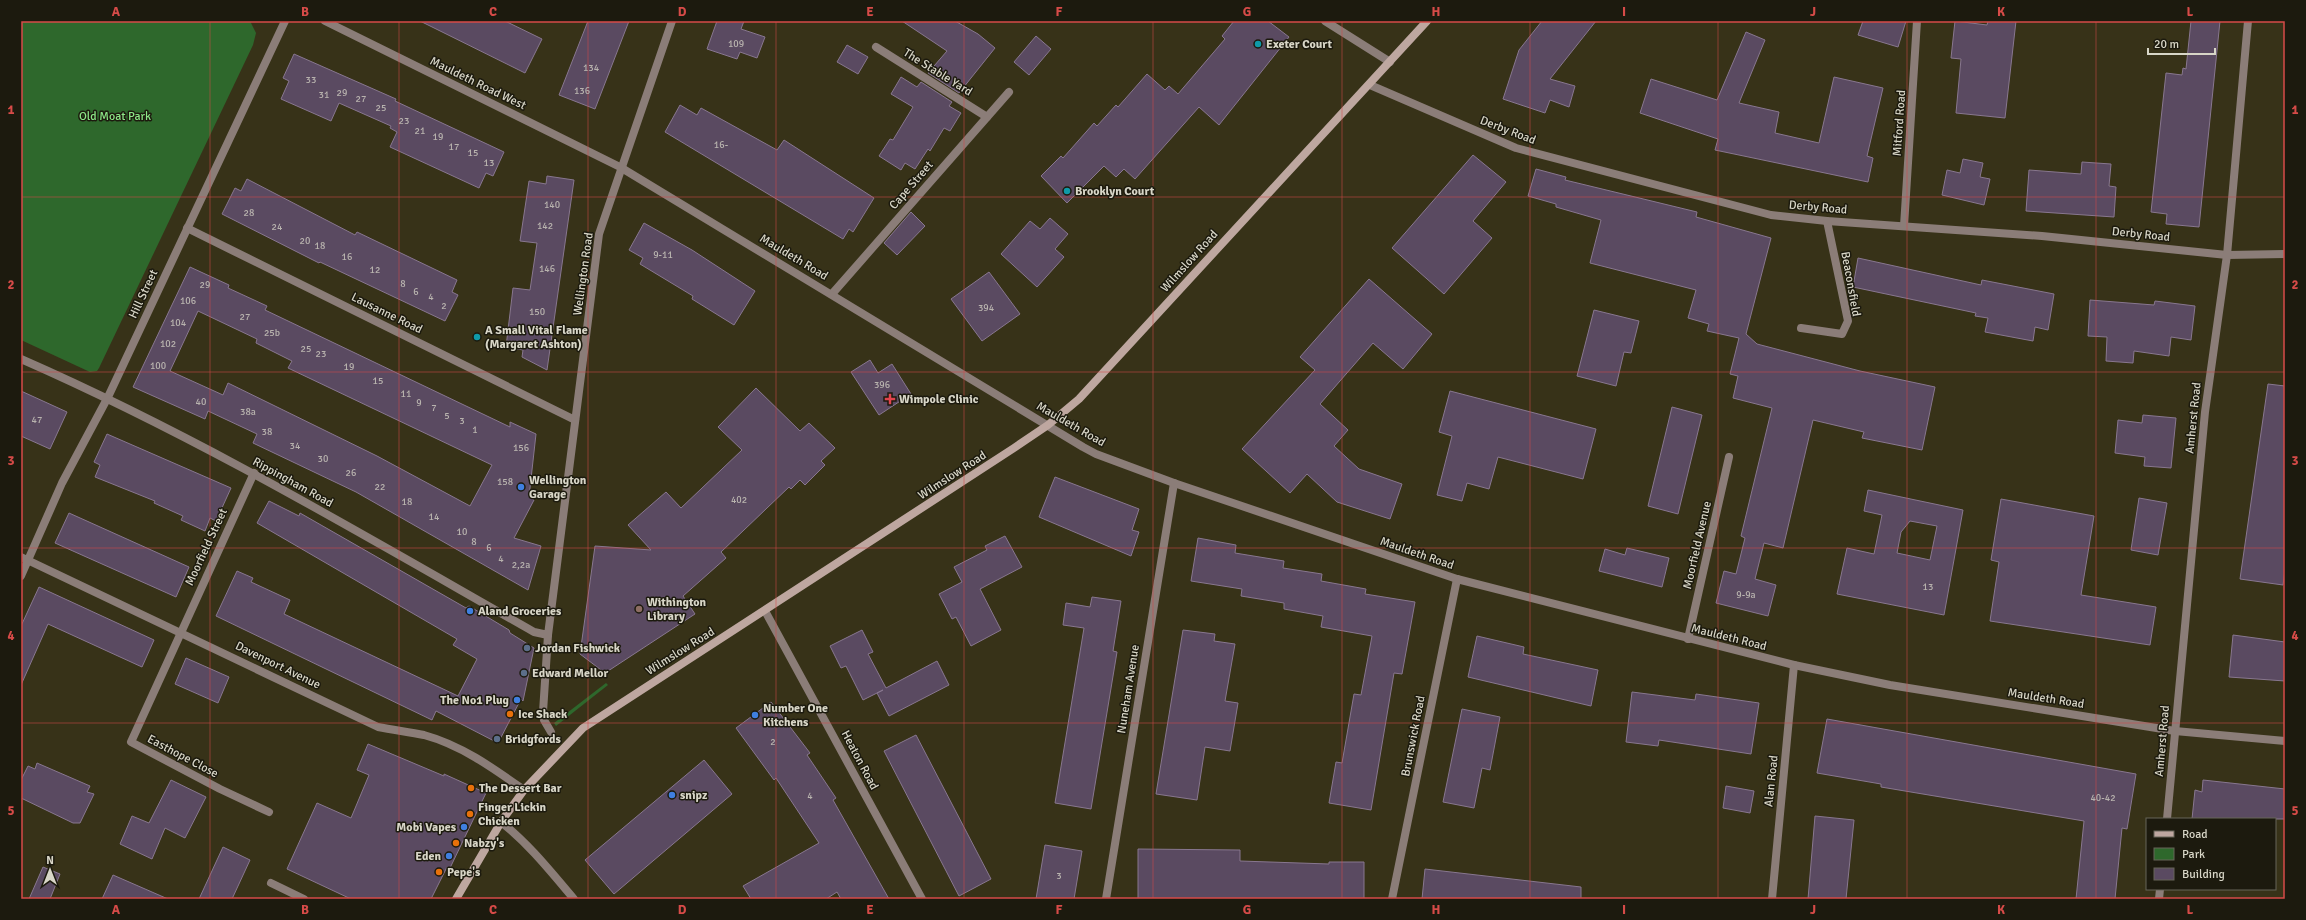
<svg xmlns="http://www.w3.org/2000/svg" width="2306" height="920" font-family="Signika,sans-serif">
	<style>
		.green { fill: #2e682c }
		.building { fill: #5a4a61; stroke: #88778f; fill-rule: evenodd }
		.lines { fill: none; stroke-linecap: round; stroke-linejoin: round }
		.pedestrian { stroke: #8b7d78; stroke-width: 8 }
		.minor { stroke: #8b7d78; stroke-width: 8 }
		.tertiary { stroke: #8b7d78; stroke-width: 8 }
		.secondary { stroke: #bea7a0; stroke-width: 8 }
		.grid { fill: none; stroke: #d64b48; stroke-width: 1; stroke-opacity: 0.55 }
		.culture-dot { fill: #0f9aa8; stroke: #1c1a0e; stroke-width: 1.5 }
		.health-dot { fill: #e0444e; stroke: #1c1a0e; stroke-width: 1.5 }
		.shop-dot { fill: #3f7fe0; stroke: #1c1a0e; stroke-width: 1.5 }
		.education-dot { fill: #8d6e63; stroke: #1c1a0e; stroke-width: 1.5 }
		.service-dot { fill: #5c6f8a; stroke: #1c1a0e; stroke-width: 1.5 }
		.food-dot { fill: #e8710a; stroke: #1c1a0e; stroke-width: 1.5 }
		.labels { text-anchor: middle; stroke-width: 3; stroke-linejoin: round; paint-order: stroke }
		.number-label { font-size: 10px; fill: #b8b3ae }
		.poi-label { font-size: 12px; font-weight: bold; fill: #d8d6c7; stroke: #1c1a0e; text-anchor: start }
		.street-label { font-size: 12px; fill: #d8d6c7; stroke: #1c1a0e }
		.park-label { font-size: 12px; fill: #8ce787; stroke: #1c1a0e }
		.neatline { fill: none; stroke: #d64b48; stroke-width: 1.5 }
		.grid-label { font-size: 13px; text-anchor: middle; font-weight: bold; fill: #d64b48 }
	</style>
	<rect width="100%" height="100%" fill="#373218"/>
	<g class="green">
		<path d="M21,21H250L256,33L253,45L99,368L97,371L90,372L21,340Z"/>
		<path d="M606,683L608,685L556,726L554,723Z"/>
	</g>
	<g class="building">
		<path d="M420,21H505L542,39L525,73Z"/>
		<path d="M588,21H629L595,109L559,95Z"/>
		<path d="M717,21H744L741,29L765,37L757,58L740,52L737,59L707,49Z"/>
		<path d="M902,21H955L978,34L995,48L959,93L928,73L947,51Z"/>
		<path d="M1234,21H1268L1289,37L1219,125L1199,107L1135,179L1124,169L1116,177L1104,166L1067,203L1041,176L1061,156L1063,158L1094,123L1097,126L1116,105L1118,107L1147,74L1165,90L1169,86L1178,94L1225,39L1222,36Z"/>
		<path d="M1542,21H1596L1550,79L1575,86L1569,107L1550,100L1545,113L1503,99L1519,50Z"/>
		<path d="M1863,21H1906L1898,47L1858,35Z"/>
		<path d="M1955,21L1987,25L1988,21H2016L2005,118L1956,113L1961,59L1951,58Z"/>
		<path d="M2191,21H2220L2199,227L2166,224L2167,214L2151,212L2166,73L2182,75L2183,68L2186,69Z"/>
		<path d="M1746,32L1765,40L1739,103L1779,112L1775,133L1819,143L1834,77L1883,88L1867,156L1873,158L1868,182L1715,150L1718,139L1640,113L1651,79L1717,100Z"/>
		<path d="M1036,36L1051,49L1029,75L1014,62Z"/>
		<path d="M847,45L868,57L858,74L837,62Z"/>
		<path d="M294,54L396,99L395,101L504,152L493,176L486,173L479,188L390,147L397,132L390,128L391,126L339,103L331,121L281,99L289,81L283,78Z"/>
		<path d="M901,77L917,87L921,82L952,102L949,106L961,113L950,131L944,128L930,151L928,149L915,169L905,163L901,170L879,156L890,139L893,140L913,107L891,94Z"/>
		<path d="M680,105L697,115L701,108L777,150L784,140L874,198L853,232L849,229L843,239L665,132Z"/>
		<path d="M1473,155L1506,182L1473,221L1492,238L1444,294L1392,248Z"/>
		<path d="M1963,159L1983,163L1980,177L1990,179L1984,205L1942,195L1947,170L1960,173Z"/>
		<path d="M2082,162L2111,164L2109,186L2116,187L2114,217L2026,211L2029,170L2081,174Z"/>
		<path d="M1536,169L1566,177L1565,180L1697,212L1696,217L1771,238L1746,334L1757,344L1860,371L1935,387L1922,450L1862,438L1864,432L1813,420L1783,548L1764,543L1755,579L1776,585L1768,616L1716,603L1724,571L1736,574L1745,538L1741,536L1772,408L1733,398L1738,376L1730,374L1739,338L1707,331L1709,324L1688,318L1696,290L1590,263L1601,220L1556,207V204L1528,196Z"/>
		<path d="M547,176L574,180L547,370L522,357L523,350L506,347L513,288L530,290L537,243L520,241L529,181L546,184Z"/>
		<path d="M247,179L355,235L357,232L457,280L452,292L458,295L445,321L320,262L319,263L222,214L235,188L241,191Z"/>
		<path d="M911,212L925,226L897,255L884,243Z"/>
		<path d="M1050,218L1068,234L1055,249L1064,257L1037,287L1001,254L1030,221L1040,229Z"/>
		<path d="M644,223L692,250L755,291L734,325L692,299L693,296L640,264L643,258L629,250Z"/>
		<path d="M1858,258L1981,285L1982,280L2054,294L2048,330L2035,327L2033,341L1985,332L1988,318L1975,316L1976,313L1853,287Z"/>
		<path d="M190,267L229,285L228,288L267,306L265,310L510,427V422L536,434L529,497L534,500L514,538L541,546L528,590L356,492L253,443L257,434L208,411L205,419L133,387ZM198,311L257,339L256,343L292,361L288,368L492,465L470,506L377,456L228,383L223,395L170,371Z"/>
		<path d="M989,272L1020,314L982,341L951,299Z"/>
		<path d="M1369,279L1432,334L1403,369L1373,343L1320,404L1348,430L1334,446L1359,469L1402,484L1390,519L1337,502L1307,474L1290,493L1242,449L1315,370L1300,357Z"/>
		<path d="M2090,300L2154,305L2155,301L2195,306L2191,340L2171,337L2169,356L2134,351L2133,363L2106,361L2107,337L2088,336Z"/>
		<path d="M1594,310L1639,321L1631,353L1624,352L1616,386L1577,376Z"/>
		<path d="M870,360L878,373L892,364L911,394L879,415L851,372Z"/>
		<path d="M2268,384L2285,386V570L2283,585L2240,579Z"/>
		<path d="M756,388L800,431L809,423L835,448L821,461L825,465L805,485L800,480L791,489L789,487L721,552L726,558L683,596L695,614L605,673L580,654L595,546L651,550L628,525L666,492L681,508L742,450L718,427Z"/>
		<path d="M21,391L67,412L50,449L21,436Z"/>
		<path d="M1450,391L1596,429L1583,479L1498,457L1489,489L1467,483L1462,501L1437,495L1452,436L1439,432Z"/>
		<path d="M1672,407L1702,415L1678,514L1648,506Z"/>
		<path d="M2143,415L2176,418L2171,468L2144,466L2145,457L2115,453L2118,420L2142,423Z"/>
		<path d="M107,434L231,488L216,521L210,518L205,531L181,520L183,516L154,503L155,501L95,477L100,465L94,462Z"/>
		<path d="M1055,477L1139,509L1132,530L1139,532L1131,556L1039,517Z"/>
		<path d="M1868,490L1963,510L1944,615L1837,594L1847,548L1874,554L1882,515L1864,511ZM1910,521L1937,526L1930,560L1897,553L1901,532Z"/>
		<path d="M2139,498L2167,503L2158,555L2131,550Z"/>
		<path d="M2001,499L2094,516L2081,595L2156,607L2150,645L1990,621L1999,562L1991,560Z"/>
		<path d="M269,501L299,516L300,513L466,608L469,606L509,630L510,633L534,648L523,701L521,699L498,743L436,711L432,720L216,616L237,571L253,578L251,582L290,600L284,614L458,696L477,659L453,645L457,639L257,523Z"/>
		<path d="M69,513L189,567L176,597L55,543Z"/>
		<path d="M1005,536L1022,567L980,589L1001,630L971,646L956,617L952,619L939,594L962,582L954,567L987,550L985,546Z"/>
		<path d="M1198,538L1236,545L1235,553L1284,561L1283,568L1322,574L1321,581L1366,589L1365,594L1415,602L1402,674L1394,673L1371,810L1329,803L1336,762L1342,763L1354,694L1361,695L1372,636L1321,627L1323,616L1284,609V603L1241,596L1242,589L1191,581Z"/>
		<path d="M1627,548L1669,558L1662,587L1599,571L1605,549L1625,555Z"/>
		<path d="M39,587L154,640L142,667L48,624L21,685V626Z"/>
		<path d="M1092,597L1121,601L1113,651L1117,652L1091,809L1055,803L1084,628L1063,625L1066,603L1090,607Z"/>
		<path d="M862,630L873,652L868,654L886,688L937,661L949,685L889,716L877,693L883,690L863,700L846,666L841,668L830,646Z"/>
		<path d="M1183,630L1215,634L1214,641L1235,644L1225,701L1238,703L1230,751L1205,747L1197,800L1156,794Z"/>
		<path d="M2233,635L2285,642V681L2229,677Z"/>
		<path d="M1477,636L1524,647L1523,654L1598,670L1591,706L1468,677Z"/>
		<path d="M186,658L229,677L218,703L175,684Z"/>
		<path d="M1632,692L1695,700L1696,694L1759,703L1751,754L1659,740L1658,746L1626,742Z"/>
		<path d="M771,702L810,753L807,755L836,798L833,800L889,899H841L837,892L826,899H751L743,886L819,843L776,778L774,780L736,728Z"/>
		<path d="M1462,709L1500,717L1490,770L1482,768L1474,808L1443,802Z"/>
		<path d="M1827,719L2136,774L2127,829L2122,828L2115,899H2076L2084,821L1881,787V784L1817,773Z"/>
		<path d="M916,735L991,879L959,896L884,751Z"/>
		<path d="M368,744L444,776V774L486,793L450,868L447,867L431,899H351L287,869L317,803L351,818L369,775L357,770Z"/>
		<path d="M704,760L732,794L614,894L585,860Z"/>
		<path d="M37,763L90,786L87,792L94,794L80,823H73L21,798V780L28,766L35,769Z"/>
		<path d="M171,780L206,797L185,838L165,828L152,859L120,844L132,816L149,823Z"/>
		<path d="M2203,780L2285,789V819H2192L2195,790L2202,792Z"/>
		<path d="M1726,786L1754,791L1750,813L1723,808Z"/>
		<path d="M1815,816L1854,820L1846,899H1808Z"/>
		<path d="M1045,845L1082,851L1074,899H1036Z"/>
		<path d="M223,847L250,860L232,899H199Z"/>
		<path d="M1138,849L1240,850V861L1329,864V862H1364V899H1138Z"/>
		<path d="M43,867L60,874L50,899H29Z"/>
		<path d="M1425,869L1581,887V899H1422Z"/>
		<path d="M113,875L168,899H102Z"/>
	</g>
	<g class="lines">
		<path class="pedestrian" d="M548,635L543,712L544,720L551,732"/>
		<g class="minor">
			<path d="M1325,21L1390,62"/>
			<path d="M876,47L987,117"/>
			<path d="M1370,85L1516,148L1771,215L1827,221L2042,236L2227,255L2285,254"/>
			<path d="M1904,226L1917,21"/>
			<path d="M187,228L575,420"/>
			<path d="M832,294L1009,92"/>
			<path d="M1801,328L1842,334L1848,321L1827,221"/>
			<path d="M21,359C199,437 365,536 534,632L548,635L599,234L672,21"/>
			<path d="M254,473L131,742L220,789L269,812"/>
			<path d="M21,557L378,727C393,730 409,732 424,735C461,745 493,768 524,790"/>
			<path d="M21,576L62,483L108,397L285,21"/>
			<path d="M765,611L922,899"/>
			<path d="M1688,639L1729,457"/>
			<path d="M2167,819L2205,412L2227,255L2248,21"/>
			<path d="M501,822C529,844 551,872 574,899"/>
			<path d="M271,883L304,899"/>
			<path d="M1106,899L1174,483"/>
			<path d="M1392,899L1457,579"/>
			<path d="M1772,899L1794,665"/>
			<path d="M2159,899L2160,889"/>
		</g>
		<path class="tertiary" d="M325,21L620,167L1083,447L1096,454L1174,483L1457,579L1794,665L1890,685L2175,731L2285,741"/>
		<path class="secondary" d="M456,899L501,822L524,790L583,728L1014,448L1048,425L1079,399L1427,21"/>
	</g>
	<path class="grid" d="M210,21V899M399,21V899M588,21V899M776,21V899M964,21V899M1153,21V899M1342,21V899M1530,21V899M1718,21V899M1907,21V899M2096,21V899M21,197H2285M21,372H2285M21,548H2285M21,723H2285"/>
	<g class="culture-dot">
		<circle cx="1258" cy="44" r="4"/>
		<circle cx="1067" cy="191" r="4"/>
		<circle cx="477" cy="337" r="4"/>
	</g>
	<path class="health-dot" d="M888 393h4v4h4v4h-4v4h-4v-4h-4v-4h4z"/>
	<g class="shop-dot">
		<circle cx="521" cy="487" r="4"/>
		<circle cx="470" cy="611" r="4"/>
		<circle cx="517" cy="700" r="4"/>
		<circle cx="755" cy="715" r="4"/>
		<circle cx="672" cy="795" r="4"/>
		<circle cx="464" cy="827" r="4"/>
		<circle cx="449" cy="856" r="4"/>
	</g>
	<circle class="education-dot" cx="639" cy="609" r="4"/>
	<g class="service-dot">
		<circle cx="527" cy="648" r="4"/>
		<circle cx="524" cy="673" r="4"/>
		<circle cx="497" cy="739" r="4"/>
	</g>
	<g class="food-dot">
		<circle cx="510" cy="714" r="4"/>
		<circle cx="471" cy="788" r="4"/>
		<circle cx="470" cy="814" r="4"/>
		<circle cx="456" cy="843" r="4"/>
		<circle cx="439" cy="872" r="4"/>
	</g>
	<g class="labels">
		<g class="number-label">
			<text x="736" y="47">109</text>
			<text x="591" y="71">134</text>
			<text x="311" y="83">33</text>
			<text x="582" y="94">136</text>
			<text x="342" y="96">29</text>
			<text x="324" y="98">31</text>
			<text x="361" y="102">27</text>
			<text x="381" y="111">25</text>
			<text x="404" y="124">23</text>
			<text x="420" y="134">21</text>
			<text x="438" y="140">19</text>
			<text x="721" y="148">16-</text>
			<text x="454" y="150">17</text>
			<text x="473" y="156">15</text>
			<text x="489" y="166">13</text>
			<text x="552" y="208">140</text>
			<text x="249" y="216">28</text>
			<text x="545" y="229">142</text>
			<text x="277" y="230">24</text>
			<text x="305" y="244">20</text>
			<text x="320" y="249">18</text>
			<text x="663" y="258">9-11</text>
			<text x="347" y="260">16</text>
			<text x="547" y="272">146</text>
			<text x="375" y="273">12</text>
			<text x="403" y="287">8</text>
			<text x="205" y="288">29</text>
			<text x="416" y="295">6</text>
			<text x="431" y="300">4</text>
			<text x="188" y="304">106</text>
			<text x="444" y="309">2</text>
			<text x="986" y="311">394</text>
			<text x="537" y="315">150</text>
			<text x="245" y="320">27</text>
			<text x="178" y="326">104</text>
			<text x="272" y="336">25b</text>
			<text x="168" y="347">102</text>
			<text x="306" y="352">25</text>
			<text x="321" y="357">23</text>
			<text x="158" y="369">100</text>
			<text x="349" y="370">19</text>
			<text x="378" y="384">15</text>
			<text x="882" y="388">396</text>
			<text x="406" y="397">11</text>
			<text x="201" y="405">40</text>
			<text x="419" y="406">9</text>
			<text x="434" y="411">7</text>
			<text x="248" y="415">38a</text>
			<text x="447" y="419">5</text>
			<text x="37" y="423">47</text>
			<text x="462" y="424">3</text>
			<text x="475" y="433">1</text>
			<text x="267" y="435">38</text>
			<text x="295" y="449">34</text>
			<text x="521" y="451">156</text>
			<text x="323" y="462">30</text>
			<text x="351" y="476">26</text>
			<text x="505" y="485">158</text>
			<text x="380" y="490">22</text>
			<text x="739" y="503">402</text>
			<text x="407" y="505">18</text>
			<text x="434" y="520">14</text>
			<text x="462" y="535">10</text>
			<text x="474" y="545">8</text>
			<text x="489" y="551">6</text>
			<text x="501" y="562">4</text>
			<text x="521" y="568">2,2a</text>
			<text x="1928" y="590">13</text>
			<text x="1746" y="598">9-9a</text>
			<text x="773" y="745">2</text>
			<text x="810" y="799">4</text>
			<text x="2103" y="801">40-42</text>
			<text x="1059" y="879">3</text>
		</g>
		<g class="poi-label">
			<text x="1266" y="48">Exeter Court</text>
			<text x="1075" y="195">Brooklyn Court</text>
			<text x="485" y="334">A Small Vital Flame<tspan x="485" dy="14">(Margaret Ashton)</tspan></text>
			<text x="899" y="403">Wimpole Clinic</text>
			<text x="529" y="484">Wellington<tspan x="529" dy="14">Garage</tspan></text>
			<text x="647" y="606">Withington<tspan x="647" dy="14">Library</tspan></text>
			<text x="478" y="615">Aland Groceries</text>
			<text x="535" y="652">Jordan Fishwick</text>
			<text x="532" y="677">Edward Mellor</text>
			<text x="509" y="704" text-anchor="end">The No1 Plug</text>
			<text x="763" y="712">Number One<tspan x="763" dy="14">Kitchens</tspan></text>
			<text x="518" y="718">Ice Shack</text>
			<text x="505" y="743">Bridgfords</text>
			<text x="479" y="792">The Dessert Bar</text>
			<text x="680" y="799">snipz</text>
			<text x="478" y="811">Finger Lickin<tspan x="478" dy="14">Chicken</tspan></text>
			<text x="456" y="831" text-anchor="end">Mobi Vapes</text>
			<text x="464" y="847">Nabzy's</text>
			<text x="441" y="860" text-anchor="end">Eden</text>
			<text x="447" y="876">Pepe's</text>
		</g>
		<g class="street-label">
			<text transform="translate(938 72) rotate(32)" y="4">The Stable Yard</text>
			<text transform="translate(478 83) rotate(26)" y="4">Mauldeth Road West</text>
			<text transform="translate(1899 123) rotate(-86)" y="4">Mitford Road</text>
			<text transform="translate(1508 130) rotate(21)" y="4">Derby Road</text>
			<text transform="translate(911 185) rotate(-49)" y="4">Cape Street</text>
			<text transform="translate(1818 207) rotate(5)" y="4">Derby Road</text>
			<text transform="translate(2141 234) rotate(6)" y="4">Derby Road</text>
			<text transform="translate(794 257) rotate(31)" y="4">Mauldeth Road</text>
			<text transform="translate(1189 261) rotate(-48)" y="4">Wilmslow Road</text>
			<text transform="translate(583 274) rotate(-82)" y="4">Wellington Road</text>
			<text transform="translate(1851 284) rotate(80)" y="4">Beaconsfield</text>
			<text transform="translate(143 294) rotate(-65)" y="4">Hill Street</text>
			<text transform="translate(387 313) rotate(26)" y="4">Lausanne Road</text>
			<text transform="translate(2193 418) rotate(-84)" y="4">Amherst Road</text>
			<text transform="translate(1071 424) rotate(30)" y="4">Mauldeth Road</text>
			<text transform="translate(952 475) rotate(-33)" y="4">Wilmslow Road</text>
			<text transform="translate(293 482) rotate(29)" y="4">Rippingham Road</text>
			<text transform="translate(1697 545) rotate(-77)" y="4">Moorfield Avenue</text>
			<text transform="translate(206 547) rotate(-65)" y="4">Moorfield Street</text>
			<text transform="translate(1417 553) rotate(19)" y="4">Mauldeth Road</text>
			<text transform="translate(1729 637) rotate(14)" y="4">Mauldeth Road</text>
			<text transform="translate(680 651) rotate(-32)" y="4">Wilmslow Road</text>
			<text transform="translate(278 665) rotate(26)" y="4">Davenport Avenue</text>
			<text transform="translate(1128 689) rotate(-81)" y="4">Nuneham Avenue</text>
			<text transform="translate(2046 698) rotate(9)" y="4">Mauldeth Road</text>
			<text transform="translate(1413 736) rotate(-79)" y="4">Brunswick Road</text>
			<text transform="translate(2162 741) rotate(-85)" y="4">Amherst Road</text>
			<text transform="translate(183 756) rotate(28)" y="4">Easthope Close</text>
			<text transform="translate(860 760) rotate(62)" y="4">Heaton Road</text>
			<text transform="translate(1771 781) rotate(-84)" y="4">Alan Road</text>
		</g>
		<g class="park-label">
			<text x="115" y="120">Old Moat Park</text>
		</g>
	</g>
	<rect width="2306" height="920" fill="none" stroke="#1c1a0e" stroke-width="44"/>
	<rect x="2146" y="818" width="130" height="72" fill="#1c1a0e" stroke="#676558"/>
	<rect x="2154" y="831" width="20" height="6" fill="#bea7a0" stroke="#676558"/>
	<text x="2182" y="838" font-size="12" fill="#d8d6c7">Road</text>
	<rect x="2154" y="848" width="20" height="12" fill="#2e682c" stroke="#676558"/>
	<text x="2182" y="858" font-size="12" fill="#d8d6c7">Park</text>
	<rect x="2154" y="868" width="20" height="12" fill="#5a4a61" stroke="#676558"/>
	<text x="2182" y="878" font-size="12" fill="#d8d6c7">Building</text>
	<g transform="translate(50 870)" stroke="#1c1a0e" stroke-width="3" paint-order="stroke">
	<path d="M0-3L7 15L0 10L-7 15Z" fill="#d8d6c7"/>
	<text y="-6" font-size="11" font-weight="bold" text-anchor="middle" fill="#d8d6c7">N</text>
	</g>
	<path d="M2148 48v6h67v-6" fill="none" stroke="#d8d6c7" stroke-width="2"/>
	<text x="2154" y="48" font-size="12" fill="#d8d6c7" stroke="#1c1a0e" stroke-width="3" paint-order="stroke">20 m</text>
	<rect x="22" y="22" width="2262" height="876" class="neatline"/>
	<g class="grid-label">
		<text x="116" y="16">A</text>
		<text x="305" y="16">B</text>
		<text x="493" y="16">C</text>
		<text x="682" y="16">D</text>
		<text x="870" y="16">E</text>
		<text x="1059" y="16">F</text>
		<text x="1247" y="16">G</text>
		<text x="1436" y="16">H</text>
		<text x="1624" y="16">I</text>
		<text x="1813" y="16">J</text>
		<text x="2001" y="16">K</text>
		<text x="2190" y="16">L</text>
		<text x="11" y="114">1</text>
		<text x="2295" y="114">1</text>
		<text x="11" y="289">2</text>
		<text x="2295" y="289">2</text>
		<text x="11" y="465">3</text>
		<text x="2295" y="465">3</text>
		<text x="11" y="640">4</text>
		<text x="2295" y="640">4</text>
		<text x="11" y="815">5</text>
		<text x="2295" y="815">5</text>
		<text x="116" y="914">A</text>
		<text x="305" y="914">B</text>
		<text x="493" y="914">C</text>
		<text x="682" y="914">D</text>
		<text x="870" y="914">E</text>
		<text x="1059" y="914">F</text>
		<text x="1247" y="914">G</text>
		<text x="1436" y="914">H</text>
		<text x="1624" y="914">I</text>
		<text x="1813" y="914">J</text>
		<text x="2001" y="914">K</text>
		<text x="2190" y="914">L</text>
	</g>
</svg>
